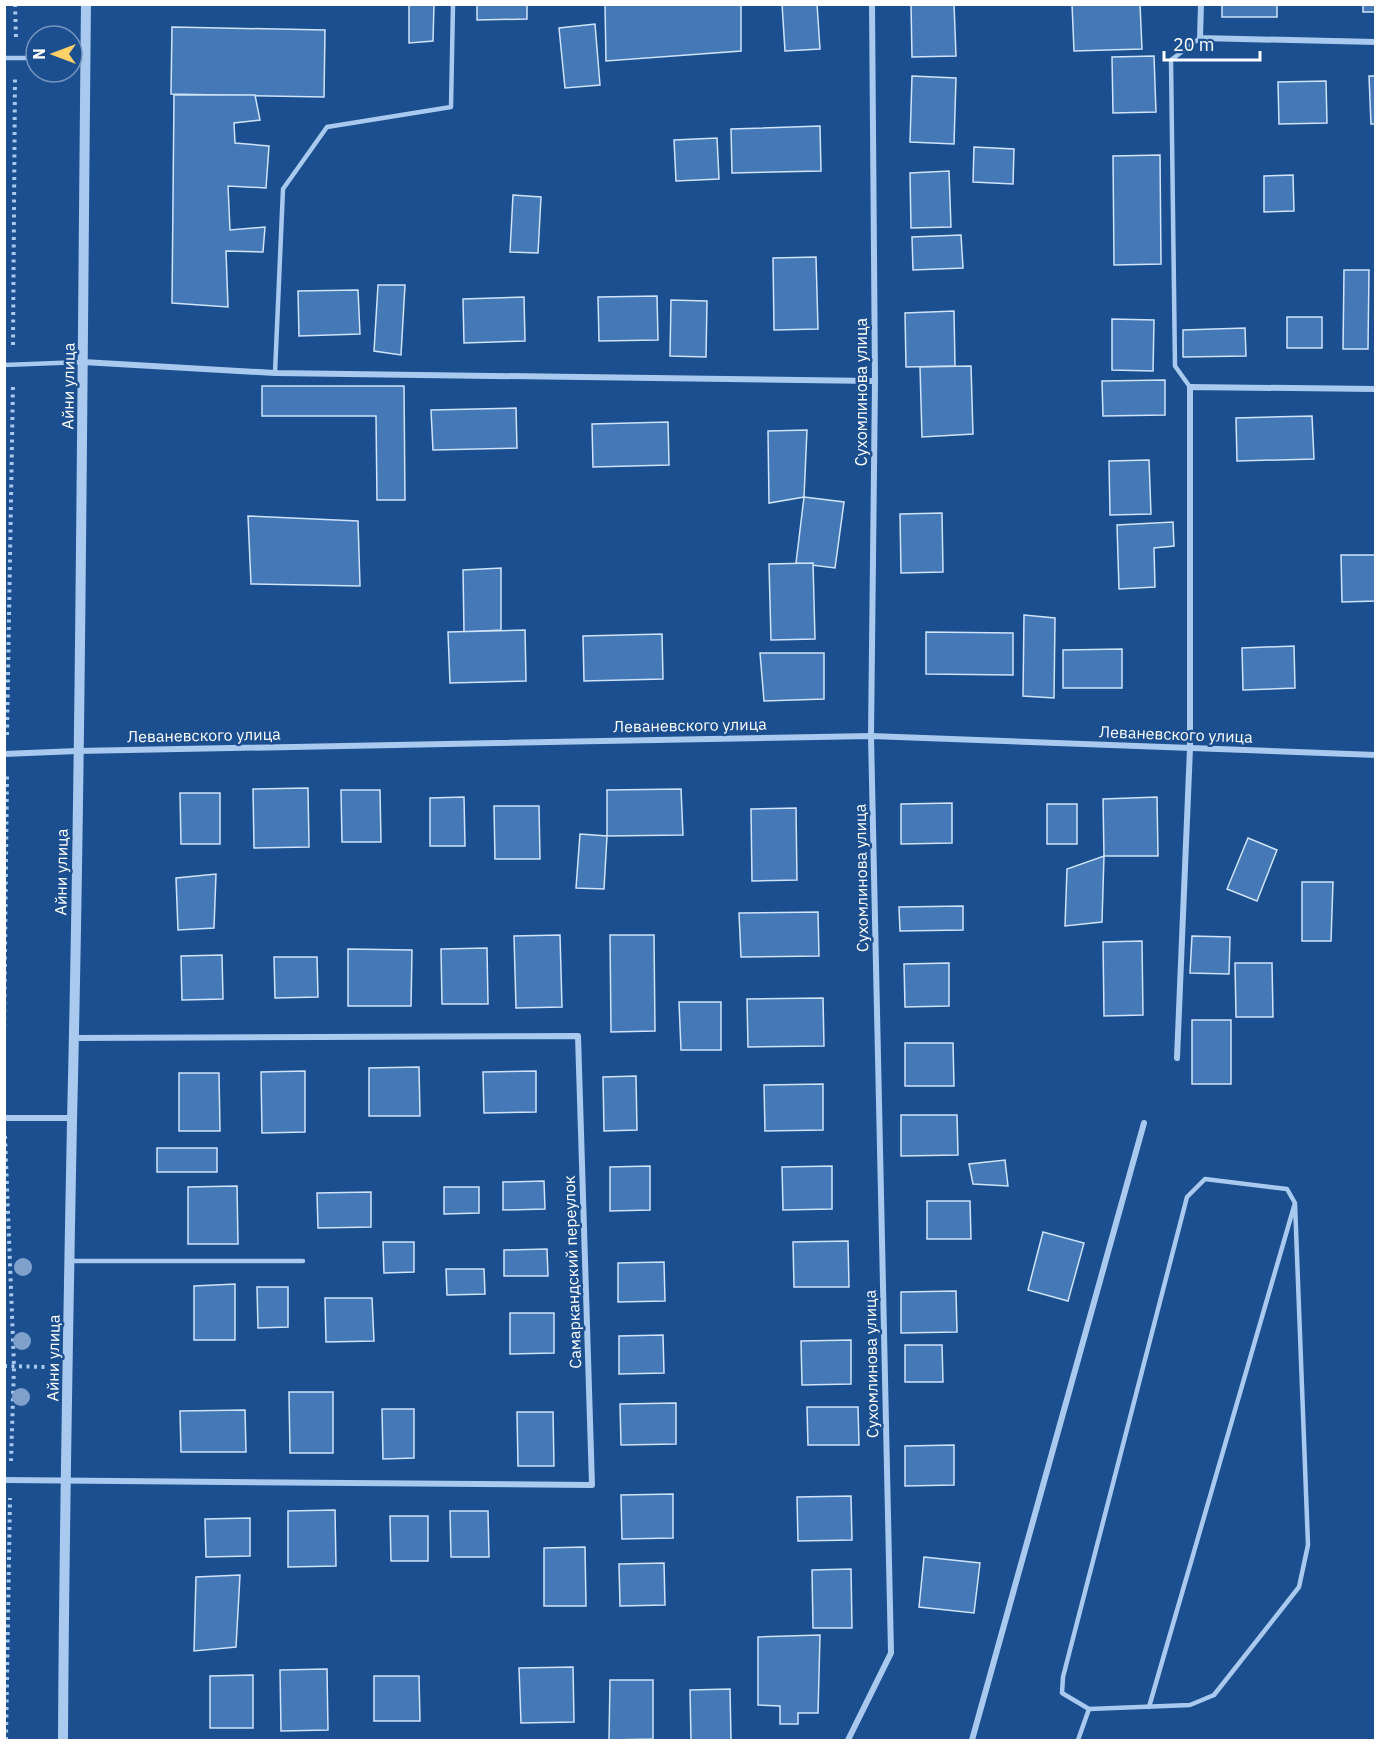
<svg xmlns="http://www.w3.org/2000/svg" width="1380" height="1745" font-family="'IBM Plex Sans',sans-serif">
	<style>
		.building { fill: #4478b7; stroke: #cfe3fa; stroke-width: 1.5 }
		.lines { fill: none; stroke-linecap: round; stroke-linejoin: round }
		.path { stroke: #a9c9ee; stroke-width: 4; stroke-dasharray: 3 4.5; stroke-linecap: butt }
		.service { stroke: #a9c9ee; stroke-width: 4.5 }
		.minor { stroke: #a9c9ee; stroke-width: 6 }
		.tertiary { stroke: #a9c9ee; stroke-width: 10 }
		.tree { fill: #7ea0ca }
		.labels { text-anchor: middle; stroke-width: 5; stroke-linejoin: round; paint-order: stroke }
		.street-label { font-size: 16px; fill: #fff; stroke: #1b4f8f }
	</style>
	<rect width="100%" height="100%" fill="#1b4f8f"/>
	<g class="building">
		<path d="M409,4H434L433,41L409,43Z"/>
		<path d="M477,4H527V19L477,20Z"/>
		<path d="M605,4H741V51L606,61Z"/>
		<path d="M782,4H817L820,49L785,51Z"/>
		<path d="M911,4H954L956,56L912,57Z"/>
		<path d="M1072,4H1140L1142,49L1074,51Z"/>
		<rect x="1222" y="4" width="55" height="13"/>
		<rect x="1363" y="4" width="13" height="8"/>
		<path d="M595,24L600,85L565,88L559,28Z"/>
		<path d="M172,27L325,30L324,97L171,94Z"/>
		<path d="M1154,56L1156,112L1113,113L1112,57Z"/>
		<path d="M912,76L956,78L954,144L910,142Z"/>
		<path d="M1369,76H1376V124H1371Z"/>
		<path d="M1326,81L1327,123L1279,124L1278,82Z"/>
		<path d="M174,95H255L260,120L234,123L235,143L269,146L266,188L228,186L230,230L265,227L263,252L226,251L228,307L172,303Z"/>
		<path d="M820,126L821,171L732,173L731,129Z"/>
		<path d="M717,138L719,179L676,181L674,140Z"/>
		<path d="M974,147L1014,149L1013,184L973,182Z"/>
		<path d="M1160,155L1161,264L1114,265L1113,156Z"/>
		<path d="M949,171L951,227L911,228L910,173Z"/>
		<path d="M1293,175L1294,211L1264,212V176Z"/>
		<path d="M513,195L541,197L538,253L510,252Z"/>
		<path d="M961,235L963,268L913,270L912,237Z"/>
		<path d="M816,257L818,329L774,330L773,258Z"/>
		<path d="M1344,270H1369L1368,349H1343Z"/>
		<path d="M378,285H405L401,355L374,351Z"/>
		<path d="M358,290L360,334L299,336L298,291Z"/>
		<path d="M657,296L658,340L599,341L598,297Z"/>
		<path d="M524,297L525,341L464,343L463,299Z"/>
		<path d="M671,300L707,301L706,357L670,356Z"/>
		<path d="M954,311L955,366L906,367L905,313Z"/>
		<rect x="1287" y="317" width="35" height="31"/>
		<path d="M1112,319L1154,320L1153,371L1112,370Z"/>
		<path d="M1245,328L1246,356L1183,357V330Z"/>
		<path d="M971,366L973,434L922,437L920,367Z"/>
		<path d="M1165,380V415L1103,416L1102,381Z"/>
		<path d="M262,386H404L405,500H377L376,416H262Z"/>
		<path d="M516,408L517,448L433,450L431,410Z"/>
		<path d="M1312,416L1314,459L1237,461L1236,418Z"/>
		<path d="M668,422L669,465L593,467L592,424Z"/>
		<path d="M807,430L804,497L769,503L768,431Z"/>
		<path d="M1149,460L1151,514L1110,515L1109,461Z"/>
		<path d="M804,497L844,502L835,568L796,563Z"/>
		<path d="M942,513L943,572L901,573L900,514Z"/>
		<path d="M248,516L358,521L360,586L251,584Z"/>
		<path d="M1173,522L1174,546L1154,548L1155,587L1119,589L1117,525Z"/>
		<path d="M1341,555H1376V601L1342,602Z"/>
		<path d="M813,563L815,639L771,640L769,564Z"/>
		<path d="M501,568V630L464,632L463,570Z"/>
		<path d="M1024,615L1055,618L1054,698L1023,696Z"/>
		<path d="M525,630L526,681L450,683L448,632Z"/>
		<path d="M926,632L1013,633V675L926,674Z"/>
		<path d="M662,634L663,679L584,681L583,636Z"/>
		<path d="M1294,646L1295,688L1243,690L1242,648Z"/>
		<path d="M1122,649V688H1063V650Z"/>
		<path d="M760,653H824V699L764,701Z"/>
		<path d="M308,788L309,847L254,848L253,789Z"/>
		<path d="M681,789L683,835L607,836V790Z"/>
		<path d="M341,790H380L381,842H342Z"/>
		<path d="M180,793H220V844H181Z"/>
		<path d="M464,797L465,846H430V798Z"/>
		<path d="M1157,797L1158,856H1104L1103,799Z"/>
		<path d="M952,803V843L901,844V804Z"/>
		<rect x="1047" y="804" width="30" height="40"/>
		<path d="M494,806H539L540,859H495Z"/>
		<path d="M796,808L797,880L752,881L751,809Z"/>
		<path d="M580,834L607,836L604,889L576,888Z"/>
		<path d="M1248,838L1277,850L1257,901L1227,889Z"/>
		<path d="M1104,856L1102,922L1065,926L1067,869Z"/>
		<path d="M216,874L214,928L178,930L176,878Z"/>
		<path d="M1302,882H1333L1331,941H1302Z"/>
		<path d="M963,906V930L900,931L899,907Z"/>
		<path d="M818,912L819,956L741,957L739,913Z"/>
		<path d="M560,935L562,1007L516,1008L514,936Z"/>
		<path d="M610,935H654L655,1031L611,1032Z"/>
		<path d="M1192,936L1230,937L1229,974L1190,973Z"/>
		<path d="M1142,941L1143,1015L1104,1016L1103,942Z"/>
		<path d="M487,948L488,1004H442L441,949Z"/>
		<path d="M348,949L412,950L411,1006H348Z"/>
		<path d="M222,955L223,999L182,1000L181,956Z"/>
		<path d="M274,957H317L318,997L275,998Z"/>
		<path d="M949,963V1006L905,1007L904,964Z"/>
		<path d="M1235,963H1272L1273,1017H1236Z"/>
		<path d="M823,998L824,1046L748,1047L747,999Z"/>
		<path d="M679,1002H721V1050H681Z"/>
		<rect x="1192" y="1020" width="39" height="64"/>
		<path d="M905,1043H953L954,1086H905Z"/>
		<path d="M419,1067L420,1116H369V1068Z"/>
		<path d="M305,1071V1132L262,1133L261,1072Z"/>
		<path d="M536,1071V1112L484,1113L483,1072Z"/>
		<path d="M179,1073H219L220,1131H179Z"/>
		<path d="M636,1076L637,1130L604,1131L603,1077Z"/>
		<path d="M823,1084V1130L765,1131L764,1085Z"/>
		<path d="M901,1115H957L958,1155L901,1156Z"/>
		<rect x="157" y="1148" width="60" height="24"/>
		<path d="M1005,1160L1008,1186L973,1184L969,1164Z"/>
		<path d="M650,1166V1210L610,1211V1167Z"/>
		<path d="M832,1166V1209L783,1210L782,1167Z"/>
		<path d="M544,1181L545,1209L503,1210V1182Z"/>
		<path d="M237,1186L238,1244H188V1187Z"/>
		<path d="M444,1187H479V1213L444,1214Z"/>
		<path d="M371,1192V1227L318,1228L317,1193Z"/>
		<path d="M927,1201H970L971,1239H927Z"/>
		<path d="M1043,1232L1084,1243L1068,1301L1028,1290Z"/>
		<path d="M848,1241L849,1287H794L793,1242Z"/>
		<path d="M383,1242H414V1272L384,1273Z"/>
		<path d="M547,1249L548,1276H504V1250Z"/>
		<path d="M664,1262L665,1301L618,1302V1263Z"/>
		<path d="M446,1269H484L485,1294L447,1295Z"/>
		<path d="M235,1284V1340H194V1286Z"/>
		<path d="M257,1287H288V1327L258,1328Z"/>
		<path d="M956,1291L957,1332L901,1333V1292Z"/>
		<path d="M325,1298H372L374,1341L326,1342Z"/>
		<path d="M510,1313H554V1353L510,1354Z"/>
		<path d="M663,1335L664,1373L619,1374V1336Z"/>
		<path d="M851,1340V1384L802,1385L801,1341Z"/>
		<path d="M905,1345H942L943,1382H905Z"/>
		<path d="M289,1392H333V1453H290Z"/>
		<path d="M676,1403V1444L621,1445L620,1404Z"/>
		<path d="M807,1407H858L859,1445H808Z"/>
		<path d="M382,1409H414V1458L383,1459Z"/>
		<path d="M245,1410L246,1452H181L180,1411Z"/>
		<path d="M517,1412H553L554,1466H518Z"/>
		<path d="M954,1445V1485L905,1486V1446Z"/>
		<path d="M673,1494V1538L622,1539L621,1495Z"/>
		<path d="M851,1496L852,1540L798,1541L797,1497Z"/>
		<path d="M335,1510L336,1566L288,1567V1511Z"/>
		<path d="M450,1511H488L489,1557H451Z"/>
		<path d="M390,1516H428V1561H391Z"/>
		<path d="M250,1518V1556L206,1557L205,1519Z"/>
		<path d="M585,1547L586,1606H544V1548Z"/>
		<path d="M924,1557L980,1563L974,1613L919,1607Z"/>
		<path d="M664,1563L665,1605L620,1606L619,1564Z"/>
		<path d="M851,1569L852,1628H813L812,1570Z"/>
		<path d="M240,1575L236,1647L194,1651L196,1577Z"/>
		<path d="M820,1635L818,1713H798V1724H780V1706L758,1705V1637Z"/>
		<path d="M573,1667L574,1722L521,1723L519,1668Z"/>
		<path d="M327,1669L328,1730L281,1731L280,1670Z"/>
		<path d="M253,1675V1728H210V1676Z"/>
		<path d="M374,1676H419L420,1721H374Z"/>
		<path d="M610,1680H653V1739L609,1740Z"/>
		<path d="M730,1689L731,1740H691L690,1690Z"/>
	</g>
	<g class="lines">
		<g class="path">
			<path d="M15,4L16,39"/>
			<path d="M13,345L15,77"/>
			<path d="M7,735L13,383"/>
			<path d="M4,1042L7,773"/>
			<path d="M5,1136L14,1366L11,1461"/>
			<path d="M4,1366L46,1367"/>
			<path d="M6,1740L10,1498"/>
		</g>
		<g class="service">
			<path d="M4,58H36"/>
			<path d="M72,59H84"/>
			<path d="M4,365L83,362"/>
			<path d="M275,373L283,189L327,127L451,107L453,4"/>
			<path d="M1190,387L1175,366L1171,60L1200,38"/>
			<path d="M68,1261H303"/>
			<path d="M1149,1707L1295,1203L1287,1189L1205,1179L1187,1197L1063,1677L1062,1693L1089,1709L1190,1705L1214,1695L1299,1587L1308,1545L1295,1203"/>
			<path d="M1078,1740L1089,1709"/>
		</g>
		<g class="minor">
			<path d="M1201,4L1200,38L1376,42"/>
			<path d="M83,362L275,373L875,381"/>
			<path d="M4,754L77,751L871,736L1376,755"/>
			<path d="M1177,1058L1190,748V387L1376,389"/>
			<path d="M4,1118H73"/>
			<path d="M4,1480L592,1485L578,1036L73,1038"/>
			<path d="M848,1740L891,1653L871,736L875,381L872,4"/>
			<path d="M972,1740L1144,1123"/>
		</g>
		<path class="tertiary" d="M63,1740C64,1534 68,1328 72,1121C81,749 82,377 86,4"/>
	</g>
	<g class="tree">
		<circle cx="23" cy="1267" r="9"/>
		<circle cx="22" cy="1341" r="9"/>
		<circle cx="21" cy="1397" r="9"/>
	</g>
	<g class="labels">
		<g class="street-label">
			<text transform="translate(68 386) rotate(-89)" y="6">Айни улица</text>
			<text transform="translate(861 392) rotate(-90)" y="6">Сухомлинова улица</text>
			<text transform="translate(690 725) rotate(-1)" y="6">Леваневского улица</text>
			<text transform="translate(1176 734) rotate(2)" y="6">Леваневского улица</text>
			<text transform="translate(204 735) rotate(-1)" y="6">Леваневского улица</text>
			<text transform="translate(61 872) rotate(-89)" y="6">Айни улица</text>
			<text transform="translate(861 878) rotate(-91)" y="6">Сухомлинова улица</text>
			<text transform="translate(572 1272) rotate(-92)" y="6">Самаркандский переулок</text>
			<text transform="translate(53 1358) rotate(-89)" y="6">Айни улица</text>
			<text transform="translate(871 1364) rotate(-91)" y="6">Сухомлинова улица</text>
		</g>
	</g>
	<rect width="1380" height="1745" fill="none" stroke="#ffffff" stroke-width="12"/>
	<g transform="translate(54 54) rotate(270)"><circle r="28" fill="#1b4f8f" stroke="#7695bc" stroke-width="1.5"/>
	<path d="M0-4.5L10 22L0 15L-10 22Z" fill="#ffd166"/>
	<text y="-9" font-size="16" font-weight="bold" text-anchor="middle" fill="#ffffff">N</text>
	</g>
	<path d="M1164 51v9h96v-9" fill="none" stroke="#ffffff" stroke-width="3"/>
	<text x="1173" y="51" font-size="18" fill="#ffffff" stroke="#1b4f8f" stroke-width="4.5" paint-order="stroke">20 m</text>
</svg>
